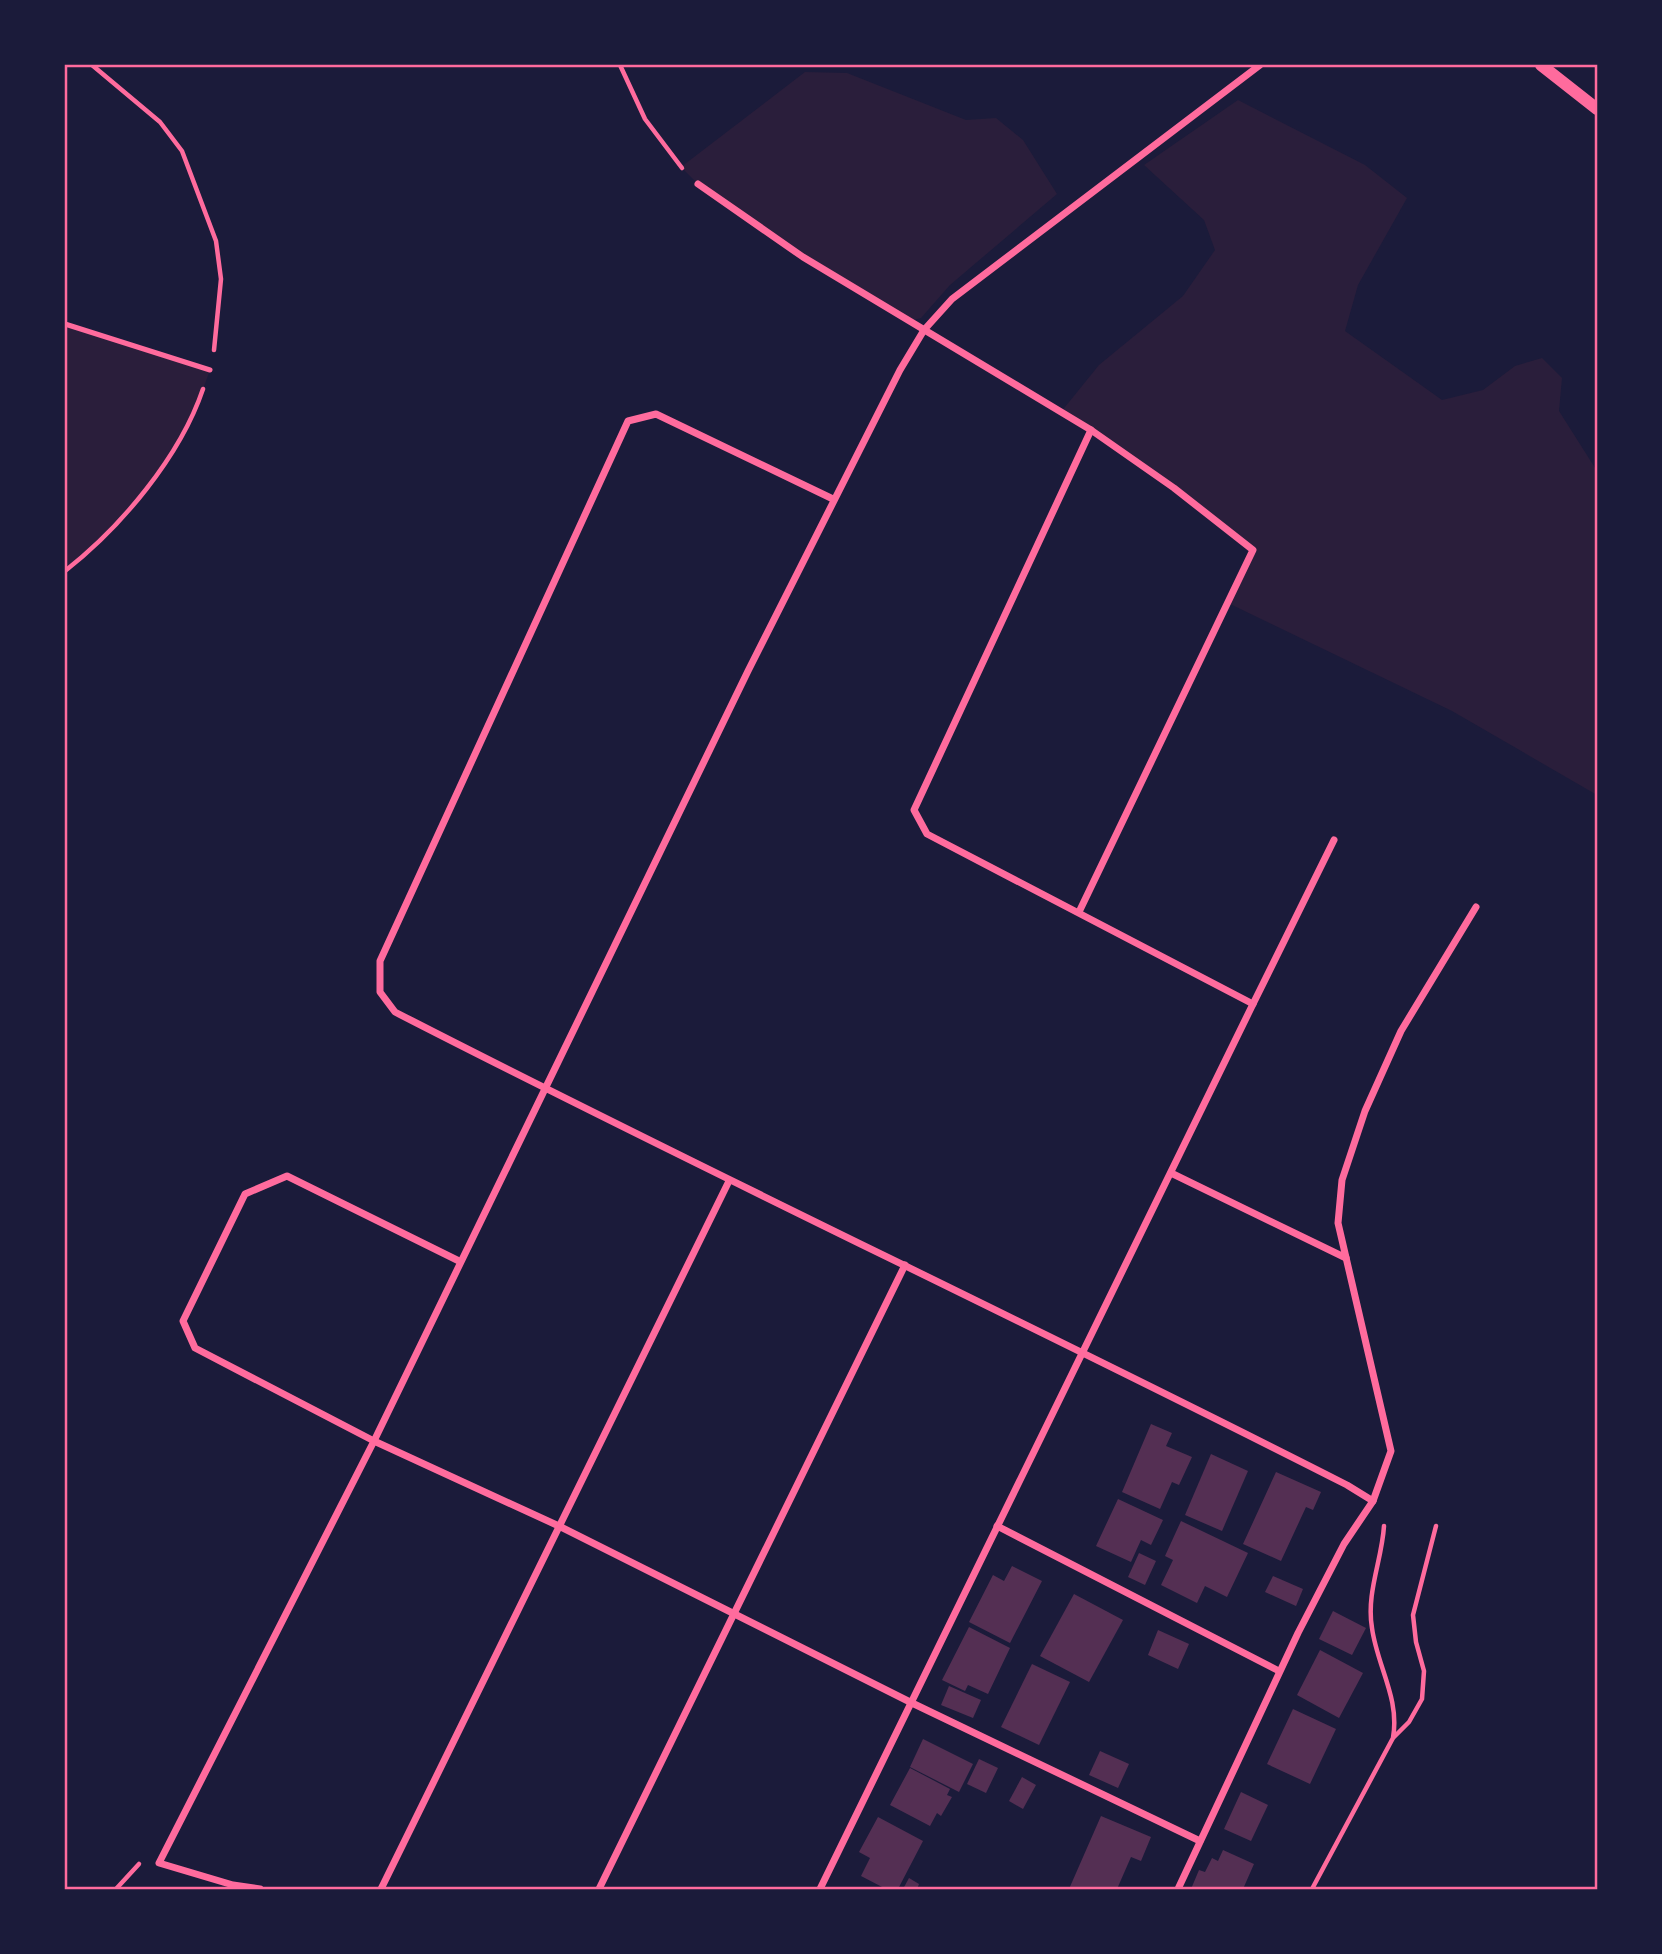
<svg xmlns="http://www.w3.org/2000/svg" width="1662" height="1954" font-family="'Noto Sans',sans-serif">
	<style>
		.green { fill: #2a1e3b }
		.building { fill: #542f53 }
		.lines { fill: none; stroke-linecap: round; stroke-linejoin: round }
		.path { stroke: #ff6b9d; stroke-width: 4.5 }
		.service { stroke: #ff6b9d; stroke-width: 5 }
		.minor { stroke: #ff6b9d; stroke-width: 7 }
		.tertiary { stroke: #ff6b9d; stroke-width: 12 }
		.neatline { fill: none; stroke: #ff6b9d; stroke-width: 2.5 }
	</style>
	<rect width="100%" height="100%" fill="#1b1b3a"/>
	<g class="green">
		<path d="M805,72L847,73L966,120L996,118L1023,140L1057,194L950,285L921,318L910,321L803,257L698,184L681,167Z"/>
		<path d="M1238,100L1365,165L1407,198L1358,285L1345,331L1442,400L1483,390L1515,366L1542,358L1562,378L1559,411L1597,471V795L1452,711L1228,603L1253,549L1174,488L1061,412L1099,365L1183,296L1215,250L1204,220L1144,165Z"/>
		<path d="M65,324L210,370C183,449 131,519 65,571Z"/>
	</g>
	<g class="building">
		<path d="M1151,1424L1172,1433L1166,1446L1192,1457L1179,1485L1172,1482L1160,1509L1122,1492Z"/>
		<path d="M1211,1454L1248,1471L1222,1531L1185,1515Z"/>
		<path d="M1276,1472L1321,1492L1313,1510L1306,1507L1281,1561L1243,1544Z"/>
		<path d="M1118,1499L1163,1520L1151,1545L1141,1540L1131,1562L1096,1546Z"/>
		<path d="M1181,1521L1248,1553L1227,1597L1205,1586L1197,1603L1161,1585L1173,1560L1165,1556Z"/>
		<path d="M1139,1553L1156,1561L1145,1585L1128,1577Z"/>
		<path d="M1012,1566L1042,1581L1010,1643L969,1622L993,1575L1004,1581Z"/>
		<path d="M1273,1576L1303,1589L1296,1606L1265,1592Z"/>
		<path d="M1074,1594L1123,1620L1089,1682L1040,1656Z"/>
		<path d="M1333,1611L1366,1628L1352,1655L1319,1639Z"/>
		<path d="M969,1627L1010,1648L988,1694L968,1685L965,1691L942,1680Z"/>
		<path d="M1158,1630L1189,1644L1178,1669L1148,1655Z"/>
		<path d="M1320,1650L1363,1673L1339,1718L1297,1695Z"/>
		<path d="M1032,1664L1070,1682L1039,1745L1001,1727Z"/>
		<path d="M949,1686L981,1700L973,1718L941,1705Z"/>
		<path d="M1293,1709L1336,1729L1310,1784L1267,1764Z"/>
		<path d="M923,1739L973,1764L959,1792L910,1767Z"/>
		<path d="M1100,1751L1129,1764L1118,1788L1089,1775Z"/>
		<path d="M979,1759L998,1768L986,1793L967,1784Z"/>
		<path d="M910,1768L950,1789L947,1795L952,1797L941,1816L937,1813L930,1826L890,1805Z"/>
		<path d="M1022,1777L1036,1785L1023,1809L1009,1801Z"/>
		<path d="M1241,1792L1268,1805L1251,1841L1224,1829Z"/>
		<path d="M1101,1816L1151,1837L1141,1861L1131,1857L1117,1889H1069Z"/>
		<path d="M878,1817L923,1841L898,1889H886L861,1876L870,1858L859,1852Z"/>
		<path d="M1223,1850L1254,1864L1243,1889H1191L1199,1870L1205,1872L1212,1858L1218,1861Z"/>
		<path d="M909,1878L919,1884L917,1889H903Z"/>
	</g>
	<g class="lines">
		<g class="path">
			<path d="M92,65L160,122L182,151L216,241L221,279L214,350"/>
			<path d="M620,65L645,119L682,168"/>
			<path d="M65,571C121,527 180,457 203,389"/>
			<path d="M1394,1737L1409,1722L1422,1699L1424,1671L1416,1642L1413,1615L1436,1526"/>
			<path d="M116,1889L139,1864"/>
			<path d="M1312,1889L1393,1738C1400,1698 1377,1666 1372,1628C1366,1593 1382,1560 1384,1526"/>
		</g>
		<path class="service" d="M65,324L210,370"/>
		<g class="minor">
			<path d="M698,184L803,257L1091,430L1174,488L1253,550L1079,912"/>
			<path d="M833,499L656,414L628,421L380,961V992L395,1012C710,1174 1031,1324 1347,1485L1373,1501L1344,1544L1298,1633L1178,1889"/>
			<path d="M1253,1004L1334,840"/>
			<path d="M1171,1173L1346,1258"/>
			<path d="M459,1261L287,1176L245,1194L183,1321L195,1348L374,1441L561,1527L912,1703L1200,1841"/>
			<path d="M1373,1501L1391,1451L1338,1223L1342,1180L1365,1111L1401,1031L1476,907"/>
			<path d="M997,1526L1279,1671"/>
			<path d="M260,1889L233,1885L159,1863L374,1441L748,671L900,370L924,330L952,299L1260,65"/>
			<path d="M381,1889L729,1181"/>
			<path d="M599,1889L905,1265"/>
			<path d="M820,1889L1253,1004L927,834L914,810L1091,430"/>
		</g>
		<path class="tertiary" d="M1541,65L1597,109"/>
	</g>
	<rect width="1662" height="1954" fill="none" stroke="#1b1b3a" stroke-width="133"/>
	<rect x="66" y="66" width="1530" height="1822" class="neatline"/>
</svg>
